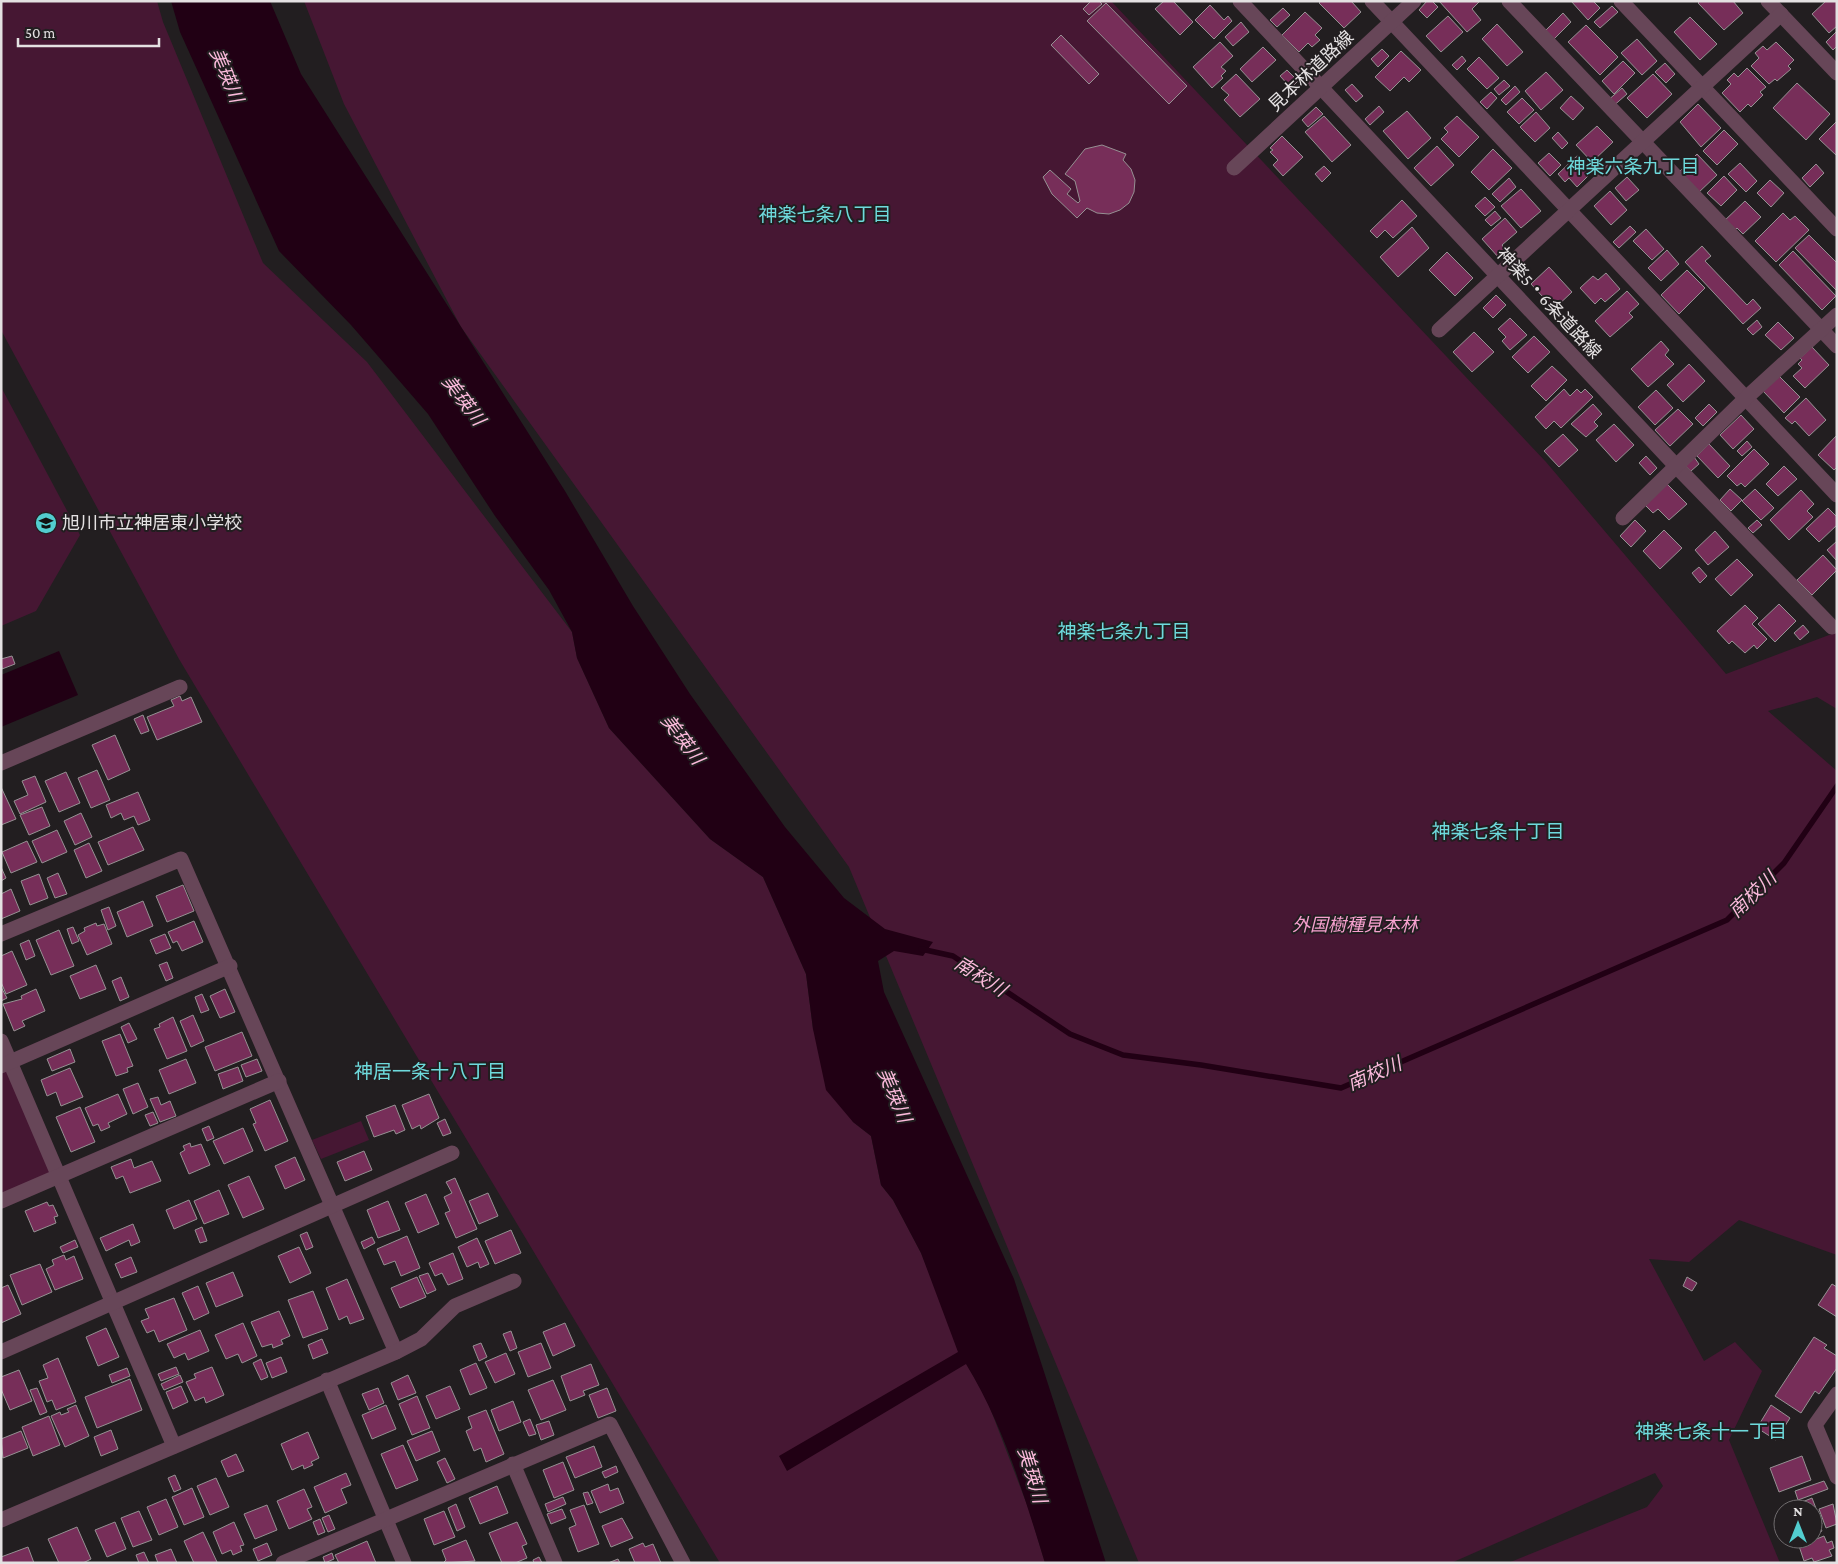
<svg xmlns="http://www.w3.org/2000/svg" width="1838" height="1564" font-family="'Crimson Pro','Noto Sans JP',serif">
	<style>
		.green { fill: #461733 }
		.water { fill: #210014 }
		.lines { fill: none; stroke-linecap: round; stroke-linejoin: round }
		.stream { stroke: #210014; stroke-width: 5.5 }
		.building { fill: #772e59; stroke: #969193 }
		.street { stroke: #674658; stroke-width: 15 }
		.labels { text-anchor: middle; stroke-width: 4; stroke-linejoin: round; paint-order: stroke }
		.street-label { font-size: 18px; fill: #e4e1e2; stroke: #221e20 }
		.poi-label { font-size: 18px; fill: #e4e1e2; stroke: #221e20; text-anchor: start }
		.park-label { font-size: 18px; font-style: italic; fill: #f6a1cf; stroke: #221e20 }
		.water-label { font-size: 19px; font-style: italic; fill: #fbbadb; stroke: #221e20 }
		.neighbourhood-label { font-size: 19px; fill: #6edadc; stroke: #221e20 }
	</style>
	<rect width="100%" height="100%" fill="#221e20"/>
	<g class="green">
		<path d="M1,1H157L163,22L263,263L367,362L572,632L577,658L609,728L710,839L763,877L806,974L813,1029L853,1122L871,1136L881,1185L893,1200L921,1253L966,1363L987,1400L1029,1510L1045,1563H720L179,659L1,330Z"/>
		<path d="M304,1H1111L1546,462L1726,674L1837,632V709L1817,697L1768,711L1837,771V1255L1739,1220L1689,1262L1649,1259L1704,1361L1735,1342L1762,1371L1729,1440L1780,1563H1508L1647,1507L1663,1486L1655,1473L1451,1563H1139L849,867L461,327L344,104Z"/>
		<path d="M1,387L80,535L36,611L1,626Z"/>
		<path d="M10,1062L60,1176L1,1201V1066Z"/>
		<path d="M361,1121L369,1140L321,1159L312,1140Z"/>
	</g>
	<g class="water">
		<path d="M171,1H270L301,74L565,491L633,606L690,694L785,827L844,898L885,929L933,942L923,956L894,951L878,961L884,992L1014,1279L1106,1563H1045C1024,1495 1003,1424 966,1364L787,1471L779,1456L958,1352L921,1253L893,1200L881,1185L871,1136L853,1122L826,1090L813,1029L806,974L763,877L710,839L609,728L577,658L572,632L549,590L495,516L428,414L351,325L279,251L180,32Z"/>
		<path d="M59,651L78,695L1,727V675Z"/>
	</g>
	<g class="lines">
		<path class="stream" d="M921,949L953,956L1070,1034L1123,1055L1201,1065L1341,1088L1727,920L1784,863L1837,786"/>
	</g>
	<g class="building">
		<path d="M1091,1H1099L1102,4L1089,15L1083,9Z"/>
		<path d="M1164,1H1173L1193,22L1180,35L1155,9Z"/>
		<path d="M1321,1H1351L1361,12L1344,28L1319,3Z"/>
		<path d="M1427,1H1432L1438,7L1427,18L1419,10Z"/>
		<path d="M1439,1H1480L1472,9L1481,20L1467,32Z"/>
		<path d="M1571,1H1593L1600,8L1588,20Z"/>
		<path d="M1700,1H1733L1743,13L1724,30L1698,3Z"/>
		<path d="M1826,1H1837V26L1829,33L1812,14Z"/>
		<path d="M1106,3L1187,86L1169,104L1087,21Z"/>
		<path d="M1210,5L1224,20L1228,16L1232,21L1214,39L1195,20Z"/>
		<path d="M1612,6L1618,12L1600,28L1594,22Z"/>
		<path d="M1283,8L1290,15L1277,27L1270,20Z"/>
		<path d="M1305,12L1322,28L1315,35L1320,40L1312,47L1308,43L1299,52L1282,35Z"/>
		<path d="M1563,13L1571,22L1552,41L1544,32Z"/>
		<path d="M1448,16L1463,32L1441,52L1426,36Z"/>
		<path d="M1690,17L1717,44L1700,60L1674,32Z"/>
		<path d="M1241,22L1249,32L1233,46L1225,37Z"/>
		<path d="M1497,24L1523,52L1507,66L1482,39Z"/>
		<path d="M1586,25L1618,57L1600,75L1568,42Z"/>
		<path d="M1837,31V46L1833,50L1826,42Z"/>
		<path d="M1061,35L1099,74L1089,84L1051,45Z"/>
		<path d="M1637,39L1657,61L1642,75L1621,53Z"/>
		<path d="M1220,42L1233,56L1221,67L1226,71L1221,76L1223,78L1212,88L1193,67Z"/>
		<path d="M1776,42L1794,60L1788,66L1791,69L1777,81L1775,79L1769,84L1751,66L1759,58L1755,53L1763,46L1767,50Z"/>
		<path d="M1263,47L1276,60L1252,82L1240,69Z"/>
		<path d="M1382,49L1389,56L1378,67L1371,59Z"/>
		<path d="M1401,51L1421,70L1409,82L1404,77L1390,91L1375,77Z"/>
		<path d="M1462,56L1466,61L1457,70L1452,65Z"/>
		<path d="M1479,57L1499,78L1487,89L1467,69Z"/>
		<path d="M1623,61L1635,73L1614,94L1602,81Z"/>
		<path d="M1665,63L1675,74L1666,83L1655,72Z"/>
		<path d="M1747,68L1766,87L1760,92L1763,95L1751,107L1748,104L1740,112L1722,93L1731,84L1727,80L1734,73L1738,77Z"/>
		<path d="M1287,70L1298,81L1291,88L1280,76Z"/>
		<path d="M1546,72L1563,90L1541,110L1525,91Z"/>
		<path d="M1236,74L1260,99L1240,117L1224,100L1229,95L1221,88Z"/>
		<path d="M1653,74L1672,94L1647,118L1627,98Z"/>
		<path d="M1504,80L1510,86L1499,95L1494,89Z"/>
		<path d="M1797,83L1830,114L1806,140L1773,108Z"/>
		<path d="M1352,84L1363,96L1356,102L1345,90Z"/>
		<path d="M1515,86L1520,92L1506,105L1501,100Z"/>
		<path d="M1622,88L1627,94L1611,108L1606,102Z"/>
		<path d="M1491,92L1497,98L1487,109L1480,102Z"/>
		<path d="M1571,96L1584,108L1573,120L1560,108Z"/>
		<path d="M1522,98L1534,110L1519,124L1507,112Z"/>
		<path d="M1698,104L1721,128L1701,147L1680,122Z"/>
		<path d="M1379,106L1384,112L1370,125L1365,119Z"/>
		<path d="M1316,107L1323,114L1308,127L1302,120Z"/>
		<path d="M1407,111L1431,138L1408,159L1383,131Z"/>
		<path d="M1536,112L1550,128L1535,142L1520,127Z"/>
		<path d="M1324,116L1351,145L1332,162L1305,132Z"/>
		<path d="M1457,116L1479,137L1459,157L1441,139L1448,132L1444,128Z"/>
		<path d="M1837,121V156L1819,139Z"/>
		<path d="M1597,126L1613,142L1592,162L1576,145Z"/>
		<path d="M1724,130L1738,144L1717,165L1703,151Z"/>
		<path d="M1558,132L1568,143L1562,149L1552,138Z"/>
		<path d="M1282,136L1303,157L1283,176L1273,165L1278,160L1270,152L1273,150L1270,148Z"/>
		<path d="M1102,145L1126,154L1123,160L1131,169L1135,180L1134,192L1129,203L1120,210L1109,214L1097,213L1087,208L1077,218L1052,194L1043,177L1050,170L1071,189L1067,194L1078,203L1080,201L1075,181L1065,174L1085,149Z"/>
		<path d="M1437,146L1454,165L1431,186L1414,168Z"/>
		<path d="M1493,149L1512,168L1489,190L1471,172Z"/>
		<path d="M1549,153L1561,165L1550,176L1538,163Z"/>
		<path d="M1697,154L1717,175L1697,194L1677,174Z"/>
		<path d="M1578,155L1593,171L1577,187L1569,178L1565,182L1558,174Z"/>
		<path d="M1740,163L1757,181L1746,192L1728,174Z"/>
		<path d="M1816,164L1824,173L1810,187L1802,178Z"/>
		<path d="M1324,166L1331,173L1322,182L1315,174Z"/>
		<path d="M1724,176L1737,190L1721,206L1707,193Z"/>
		<path d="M1627,177L1639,190L1626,201L1615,188Z"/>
		<path d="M1509,178L1516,187L1500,202L1492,194Z"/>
		<path d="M1770,180L1784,193L1771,207L1757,193Z"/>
		<path d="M1521,189L1541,211L1521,228L1501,206Z"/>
		<path d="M1610,191L1627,210L1611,225L1594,206Z"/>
		<path d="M1485,197L1495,207L1485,216L1475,206Z"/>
		<path d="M1402,200L1417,216L1393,238L1385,230L1377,238L1370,231Z"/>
		<path d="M1745,201L1761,217L1743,234L1737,228L1732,233L1722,223Z"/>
		<path d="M1495,211L1501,218L1491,226L1485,220Z"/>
		<path d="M1783,213L1790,220L1795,216L1809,230L1776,262L1755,241Z"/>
		<path d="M1505,218L1517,232L1502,245L1507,251L1499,258L1482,239Z"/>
		<path d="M1630,226L1636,232L1619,248L1613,242Z"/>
		<path d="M1412,227L1429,248L1398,277L1380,257Z"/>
		<path d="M1646,229L1664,249L1652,260L1633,241Z"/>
		<path d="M1809,235L1837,263V291L1795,248Z"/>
		<path d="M1702,246L1711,256L1705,261L1747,305L1753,299L1761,308L1743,324L1685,262Z"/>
		<path d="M1667,250L1679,264L1661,281L1648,268Z"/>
		<path d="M1793,251L1836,296L1822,310L1779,265Z"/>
		<path d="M1447,252L1473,278L1455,296L1429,270Z"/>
		<path d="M1549,267L1572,292L1554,309L1531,284Z"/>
		<path d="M1687,270L1705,288L1679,314L1661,295Z"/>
		<path d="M1606,273L1620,289L1605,302L1601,298L1595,304L1580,288L1593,276L1598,280Z"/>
		<path d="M1627,291L1639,304L1629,313L1633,317L1610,337L1595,321Z"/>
		<path d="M1496,295L1506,305L1493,318L1483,308Z"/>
		<path d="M1510,318L1527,335L1510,350L1502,341L1506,337L1498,329Z"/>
		<path d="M1757,320L1762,327L1753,335L1747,329Z"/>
		<path d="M1778,322L1794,338L1781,350L1765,335Z"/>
		<path d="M1474,332L1494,352L1472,372L1453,352Z"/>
		<path d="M1534,336L1550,352L1528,373L1512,357Z"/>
		<path d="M1661,341L1669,350L1665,355L1674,364L1648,387L1631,369Z"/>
		<path d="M1812,347L1829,365L1805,388L1793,376L1802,368L1798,364L1802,360L1800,358Z"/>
		<path d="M1689,364L1705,381L1683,402L1667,385Z"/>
		<path d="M1552,366L1567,380L1546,401L1531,386Z"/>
		<path d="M1779,376L1800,397L1784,413L1763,391Z"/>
		<path d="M1564,389L1570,396L1577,389L1581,393L1585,389L1593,397L1561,428L1554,421L1546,429L1535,417Z"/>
		<path d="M1656,390L1673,408L1655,425L1638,407Z"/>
		<path d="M1806,398L1826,420L1809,436L1795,421L1792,424L1785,418Z"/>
		<path d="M1593,404L1602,414L1594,422L1598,426L1586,437L1571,424Z"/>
		<path d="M1709,404L1717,412L1703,426L1695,418Z"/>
		<path d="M1678,409L1693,424L1670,446L1655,430Z"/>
		<path d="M1741,415L1754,429L1733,449L1720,435Z"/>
		<path d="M1614,424L1634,445L1616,462L1596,440Z"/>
		<path d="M1563,434L1578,450L1559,467L1544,451Z"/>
		<path d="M1837,435V467L1834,470L1818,455Z"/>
		<path d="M1747,441L1752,447L1742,456L1737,451Z"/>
		<path d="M1709,444L1730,466L1718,478L1697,456Z"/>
		<path d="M1754,449L1769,464L1745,487L1741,483L1737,486L1727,476Z"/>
		<path d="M1646,456L1657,468L1650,475L1639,463Z"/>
		<path d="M1694,457L1699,464L1691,471L1685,465Z"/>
		<path d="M1784,466L1797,479L1778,496L1766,484Z"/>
		<path d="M1666,483L1687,504L1669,520L1658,509L1653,513L1644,504Z"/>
		<path d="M1730,489L1742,500L1731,511L1720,500Z"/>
		<path d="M1755,489L1774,508L1761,520L1742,501Z"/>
		<path d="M1801,490L1814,504L1807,511L1813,517L1789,540L1770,520Z"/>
		<path d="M1828,508L1837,517V525L1819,542L1806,529Z"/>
		<path d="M1635,520L1646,531L1631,547L1620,536Z"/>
		<path d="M1757,520L1762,525L1753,533L1748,528Z"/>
		<path d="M1664,530L1682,548L1660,569L1643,551Z"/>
		<path d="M1715,531L1729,547L1708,565L1695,550Z"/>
		<path d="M1837,541V561L1827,550Z"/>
		<path d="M1823,555L1837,570L1812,595L1797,580Z"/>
		<path d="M1737,559L1753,575L1731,596L1715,579Z"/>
		<path d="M1699,567L1707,576L1700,583L1692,573Z"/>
		<path d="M1779,604L1796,621L1775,642L1758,624Z"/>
		<path d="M1745,605L1758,618L1752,624L1767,639L1757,649L1754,645L1745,653L1732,641L1729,644L1717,631Z"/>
		<path d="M1803,625L1809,632L1800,640L1794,633Z"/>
		<path d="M12,656L15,664L2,669L1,659Z"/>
		<path d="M180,696L182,701L191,697L202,722L157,740L147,717L174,706L171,700Z"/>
		<path d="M143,715L149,731L141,734L134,719Z"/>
		<path d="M115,735L130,770L108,780L92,745Z"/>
		<path d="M97,770L110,800L91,808L78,778Z"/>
		<path d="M66,772L80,803L59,812L45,781Z"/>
		<path d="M35,776L46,802L20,814L14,801L28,795L22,781Z"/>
		<path d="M1,787L16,819L1,825Z"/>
		<path d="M138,792L150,820L138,825L134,816L124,820L121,813L111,818L106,805Z"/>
		<path d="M42,807L50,826L29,835L20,815Z"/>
		<path d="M81,813L92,837L75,845L64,821Z"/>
		<path d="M133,827L144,850L108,865L98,842Z"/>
		<path d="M57,830L67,852L42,863L32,841Z"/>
		<path d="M27,841L37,862L11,873L2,852Z"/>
		<path d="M89,843L102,871L86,878L74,850Z"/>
		<path d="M1,867L6,878L1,881Z"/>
		<path d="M58,873L67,894L55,898L47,878Z"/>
		<path d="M39,874L48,898L30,905L21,881Z"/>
		<path d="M183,885L194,911L167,922L156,896Z"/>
		<path d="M11,889L20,911L1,919V894Z"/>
		<path d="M143,901L153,926L127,937L117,912Z"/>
		<path d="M109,907L116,926L108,930L101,910Z"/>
		<path d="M194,921L203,942L182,951L177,941L173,943L168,932Z"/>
		<path d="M96,923L97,926L104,924L112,944L87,955L78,935L85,931L84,928Z"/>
		<path d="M73,927L79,941L72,944L67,929Z"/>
		<path d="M59,930L74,966L51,975L36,940Z"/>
		<path d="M165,934L171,948L156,954L150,940Z"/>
		<path d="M29,940L35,956L26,960L20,944Z"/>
		<path d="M12,951L27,985L6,994L1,982V956Z"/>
		<path d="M167,962L173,978L166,981L159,965Z"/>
		<path d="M96,965L106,989L80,999L70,976Z"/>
		<path d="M121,977L129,997L120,1001L112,981Z"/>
		<path d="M1,987L7,998L1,1001Z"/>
		<path d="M36,989L45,1011L22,1021L25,1026L14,1031L3,1004L22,999L21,996Z"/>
		<path d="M225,989L235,1012L220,1018L210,996Z"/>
		<path d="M202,994L209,1010L201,1013L195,997Z"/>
		<path d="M193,1015L204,1041L191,1047L180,1021Z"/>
		<path d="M173,1017L187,1051L167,1059L154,1029L160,1027L159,1024Z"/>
		<path d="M129,1023L137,1039L128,1043L121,1027Z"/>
		<path d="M242,1032L252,1056L215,1071L205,1047Z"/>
		<path d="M120,1034L133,1066L127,1068L128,1072L116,1076L102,1041Z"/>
		<path d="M70,1049L75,1062L52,1071L47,1059Z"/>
		<path d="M186,1059L196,1083L169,1094L159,1070Z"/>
		<path d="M257,1059L262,1071L246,1077L241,1065Z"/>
		<path d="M238,1067L243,1081L223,1089L218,1074Z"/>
		<path d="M70,1068L83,1097L61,1106L56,1092L47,1096L41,1080Z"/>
		<path d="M138,1083L148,1107L133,1114L123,1089Z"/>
		<path d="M118,1094L127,1114L108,1123L110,1127L101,1131L98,1124L93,1126L85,1108Z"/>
		<path d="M429,1094L439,1118L421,1129L420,1125L412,1129L402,1105Z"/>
		<path d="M158,1097L161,1105L170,1101L176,1116L160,1122L150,1099Z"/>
		<path d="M270,1100L288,1141L265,1151L253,1124L256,1123L250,1109Z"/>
		<path d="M395,1105L405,1130L396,1134L394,1130L374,1137L366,1116Z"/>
		<path d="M80,1107L95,1142L71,1152L56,1117Z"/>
		<path d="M153,1112L158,1123L150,1126L145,1115Z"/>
		<path d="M445,1119L451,1133L443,1136L437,1123Z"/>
		<path d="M209,1126L214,1138L207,1141L202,1129Z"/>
		<path d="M243,1128L253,1151L224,1164L213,1141Z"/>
		<path d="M190,1143L191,1147L201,1144L210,1165L189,1174L180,1153L185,1150L183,1146Z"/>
		<path d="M364,1151L372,1170L345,1181L337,1162Z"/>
		<path d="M295,1157L305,1180L285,1189L275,1166Z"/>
		<path d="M131,1159L134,1168L152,1161L161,1181L130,1193L123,1176L116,1179L111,1167Z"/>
		<path d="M249,1176L264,1209L243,1218L228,1185Z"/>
		<path d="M455,1178L477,1229L456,1238L445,1213L450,1211L444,1197L452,1193L446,1182Z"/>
		<path d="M219,1190L229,1214L204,1224L194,1201Z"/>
		<path d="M488,1193L498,1216L479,1224L469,1201Z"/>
		<path d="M426,1194L439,1224L418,1233L405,1203Z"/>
		<path d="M189,1200L197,1219L174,1229L166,1210Z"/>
		<path d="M388,1201L400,1230L378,1238L367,1210Z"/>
		<path d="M47,1202L49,1206L53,1205L58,1216L54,1217L56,1223L34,1232L25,1211Z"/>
		<path d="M133,1224L140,1242L131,1246L129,1240L106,1251L100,1238Z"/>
		<path d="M202,1227L207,1241L200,1243L195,1230Z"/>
		<path d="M511,1230L521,1253L495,1264L485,1241Z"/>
		<path d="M307,1232L313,1247L306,1250L300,1235Z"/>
		<path d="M407,1236L420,1268L401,1276L395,1261L384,1265L377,1249Z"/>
		<path d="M372,1237L375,1243L364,1249L361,1242Z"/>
		<path d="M477,1238L489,1264L480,1268L478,1262L467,1267L458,1247Z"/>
		<path d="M75,1240L78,1247L63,1253L60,1247Z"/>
		<path d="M299,1247L311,1273L290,1283L278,1256Z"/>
		<path d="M453,1253L463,1279L448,1285L442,1273L435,1276L429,1263Z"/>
		<path d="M64,1255L66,1260L74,1256L83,1279L55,1290L46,1269L54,1265L52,1260Z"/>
		<path d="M131,1257L137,1272L121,1278L115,1264Z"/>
		<path d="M40,1264L52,1292L22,1305L10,1275Z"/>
		<path d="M233,1272L243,1296L216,1307L206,1283Z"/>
		<path d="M428,1273L436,1290L427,1294L419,1276Z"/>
		<path d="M417,1277L426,1297L400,1308L391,1288Z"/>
		<path d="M1687,1277L1697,1283L1692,1291L1683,1286Z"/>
		<path d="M347,1279L364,1319L350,1324L347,1316L339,1320L326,1288Z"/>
		<path d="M1832,1284L1837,1287V1317L1818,1305Z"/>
		<path d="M8,1285L21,1314L1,1323V1288Z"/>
		<path d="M198,1286L209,1313L194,1320L182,1293Z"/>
		<path d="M313,1291L328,1329L303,1338L288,1300Z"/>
		<path d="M174,1298L187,1330L159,1342L154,1330L147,1333L141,1321L149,1318L145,1309Z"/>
		<path d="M279,1311L290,1336L281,1340L283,1344L273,1348L272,1344L262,1347L251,1322Z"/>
		<path d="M243,1323L257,1356L242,1363L238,1354L226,1359L215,1335Z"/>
		<path d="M565,1323L575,1346L553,1356L543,1332Z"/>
		<path d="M106,1328L119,1357L98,1366L86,1337Z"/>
		<path d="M200,1330L209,1351L188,1360L185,1353L174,1358L167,1344Z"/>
		<path d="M511,1331L517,1348L510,1351L503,1334Z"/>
		<path d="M1814,1337L1827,1345L1824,1348L1837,1356V1368L1819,1394L1815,1391L1801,1413L1775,1396Z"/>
		<path d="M322,1339L328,1353L313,1359L308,1345Z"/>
		<path d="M481,1343L487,1357L479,1361L473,1346Z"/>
		<path d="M541,1343L551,1368L528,1377L518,1352Z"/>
		<path d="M506,1353L515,1374L495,1383L485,1362Z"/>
		<path d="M281,1357L287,1372L272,1378L266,1363Z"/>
		<path d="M58,1358L76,1402L56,1410L52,1400L47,1402L39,1381L48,1378L43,1365Z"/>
		<path d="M261,1359L268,1377L261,1380L253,1363Z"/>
		<path d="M476,1363L487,1388L470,1395L460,1370Z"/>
		<path d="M591,1364L599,1385L583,1391L585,1395L570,1401L561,1376Z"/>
		<path d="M176,1367L179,1374L161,1381L158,1374Z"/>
		<path d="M212,1367L224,1395L206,1403L204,1397L195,1401L186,1382L196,1378L194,1374Z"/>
		<path d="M127,1368L130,1376L112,1383L109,1375Z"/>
		<path d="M19,1370L32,1401L10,1410L1,1389V1377Z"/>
		<path d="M180,1375L183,1382L164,1390L161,1384Z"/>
		<path d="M408,1375L416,1393L398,1400L391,1383Z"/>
		<path d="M130,1379L142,1410L97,1428L85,1397Z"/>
		<path d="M553,1380L566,1410L541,1420L528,1390Z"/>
		<path d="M181,1386L188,1402L173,1409L166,1392Z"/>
		<path d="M450,1386L460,1409L436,1419L426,1396Z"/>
		<path d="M37,1388L47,1412L40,1415L30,1390Z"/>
		<path d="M378,1388L384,1403L369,1410L362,1394Z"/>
		<path d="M607,1388L616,1411L598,1418L589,1395Z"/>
		<path d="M417,1396L430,1428L412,1435L399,1404Z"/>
		<path d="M513,1401L521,1422L499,1431L491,1410Z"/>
		<path d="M76,1405L89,1436L65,1447L51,1416L60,1412L61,1415L69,1412L67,1409Z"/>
		<path d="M386,1405L396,1429L372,1439L362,1415Z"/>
		<path d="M1771,1405L1790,1418L1776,1440L1757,1428Z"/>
		<path d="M486,1410L504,1454L486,1462L481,1448L474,1451L466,1431L472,1428L468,1417Z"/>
		<path d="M49,1416L60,1445L33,1456L22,1427Z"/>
		<path d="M530,1419L536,1434L529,1436L523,1422Z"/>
		<path d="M549,1421L554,1435L541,1440L536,1425Z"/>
		<path d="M111,1430L118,1449L101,1456L94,1437Z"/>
		<path d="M21,1431L28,1448L3,1458L1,1439Z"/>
		<path d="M432,1431L440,1451L416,1461L407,1441Z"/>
		<path d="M308,1432L319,1458L311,1462L313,1465L304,1469L303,1465L292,1470L281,1444Z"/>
		<path d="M403,1445L418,1480L396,1489L381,1454Z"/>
		<path d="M594,1446L602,1467L575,1478L566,1457Z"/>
		<path d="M236,1454L244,1471L228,1477L221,1461Z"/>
		<path d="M1802,1456L1811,1480L1779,1492L1770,1468Z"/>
		<path d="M445,1458L455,1479L447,1483L437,1462Z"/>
		<path d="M563,1462L574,1490L554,1498L543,1470Z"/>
		<path d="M616,1466L618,1472L605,1478L602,1472Z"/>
		<path d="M346,1473L351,1485L341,1489L347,1503L325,1513L314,1487Z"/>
		<path d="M175,1475L181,1489L174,1492L168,1478Z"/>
		<path d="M216,1478L229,1507L210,1515L197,1486Z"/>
		<path d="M1824,1481L1828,1489L1798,1500L1795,1491Z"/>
		<path d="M608,1484L610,1491L618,1488L624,1503L600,1513L591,1491Z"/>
		<path d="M497,1486L508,1513L480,1524L469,1498Z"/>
		<path d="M192,1488L204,1517L184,1525L172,1497Z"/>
		<path d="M304,1489L312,1507L307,1509L312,1519L289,1529L277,1501Z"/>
		<path d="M588,1492L593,1503L587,1505L583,1493Z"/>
		<path d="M563,1497L566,1504L548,1512L545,1504Z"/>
		<path d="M1812,1498L1822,1524L1819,1525L1822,1531L1813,1535V1509H1785Z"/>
		<path d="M166,1499L178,1527L159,1535L147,1507Z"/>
		<path d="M456,1504L465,1527L457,1531L448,1508Z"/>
		<path d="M1833,1504L1837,1524L1826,1528L1819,1509Z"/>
		<path d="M267,1505L277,1530L255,1539L244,1514Z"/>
		<path d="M584,1505L599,1544L578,1552L569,1528L576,1525L570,1510Z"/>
		<path d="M562,1509L566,1518L551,1524L547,1514Z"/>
		<path d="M139,1511L152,1540L133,1547L121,1518Z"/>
		<path d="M444,1511L455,1537L434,1545L424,1519Z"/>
		<path d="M329,1515L335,1529L328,1532L322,1518Z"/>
		<path d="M622,1518L633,1538L611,1547L602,1526Z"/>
		<path d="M320,1519L325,1532L318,1535L313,1522Z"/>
		<path d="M115,1522L126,1549L107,1557L95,1530Z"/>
		<path d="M234,1522L244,1545L240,1546L242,1551L233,1555L231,1550L222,1554L213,1532Z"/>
		<path d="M517,1522L527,1544L522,1546L527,1558L515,1563H502L489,1533Z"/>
		<path d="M77,1527L91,1559L83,1563H59L48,1539Z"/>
		<path d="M203,1532L217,1562L216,1563H194L184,1541Z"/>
		<path d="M1824,1536L1827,1543L1832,1541L1834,1548L1829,1550L1832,1556L1814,1562L1812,1558L1804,1561L1799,1546Z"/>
		<path d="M466,1540L475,1561L443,1563L446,1560L442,1550Z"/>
		<path d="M367,1541L376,1563H339L335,1555Z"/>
		<path d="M267,1543L272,1555L258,1561L253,1549Z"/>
		<path d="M643,1543L645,1547L653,1544L661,1563H635L629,1549Z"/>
		<path d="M28,1547L34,1563H1V1557Z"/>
		<path d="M171,1549L177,1563H158L155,1555Z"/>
		<path d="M144,1552L149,1563H139L136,1555Z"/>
		<path d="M332,1553L334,1559L325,1563L323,1557Z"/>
		<path d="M539,1557L542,1563H534L533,1560Z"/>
		<path d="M618,1559L620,1563H608Z"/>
	</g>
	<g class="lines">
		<g class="street">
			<path d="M1240,1L1677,467L1832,627"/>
			<path d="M1372,1L1837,495"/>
			<path d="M1509,1L1837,346"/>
			<path d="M1621,1L1837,229"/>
			<path d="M1768,1L1837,73"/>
			<path d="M1234,168L1414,1"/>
			<path d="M1439,330L1781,14"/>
			<path d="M1623,518L1746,398L1837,315"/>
			<path d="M1,763L180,687"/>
			<path d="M1,934L181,859L396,1352"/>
			<path d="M1,1041L174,1446"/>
			<path d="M1,1066L230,966"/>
			<path d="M1,1201L279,1081"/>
			<path d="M1,1352L452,1153"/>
			<path d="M327,1380L404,1563"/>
			<path d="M1837,1394L1815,1425L1837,1477"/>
			<path d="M513,1464L555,1563"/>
			<path d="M1,1520L396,1352L421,1339L455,1306L514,1281"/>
			<path d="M283,1563L610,1424L683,1563"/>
		</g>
	</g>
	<defs>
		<g id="school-disc" transform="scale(1.125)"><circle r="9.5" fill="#52cdcf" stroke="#221e20"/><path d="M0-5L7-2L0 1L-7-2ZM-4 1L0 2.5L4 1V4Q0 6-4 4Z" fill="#111"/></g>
	</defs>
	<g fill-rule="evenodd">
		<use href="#school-disc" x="46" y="523"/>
	</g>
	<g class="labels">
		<g class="street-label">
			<text transform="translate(1311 71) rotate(-43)" y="6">見本林道路線</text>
			<text transform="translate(1549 303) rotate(47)" y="6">神楽5・6条道路線</text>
		</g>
		<g class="poi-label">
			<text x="62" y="529">旭川市立神居東小学校</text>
		</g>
		<g class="park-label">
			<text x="1355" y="931">外国樹種見本林</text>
		</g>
		<g class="water-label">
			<text transform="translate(227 75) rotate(67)" y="7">美瑛川</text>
			<text transform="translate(464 400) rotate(53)" y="7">美瑛川</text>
			<text transform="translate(683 739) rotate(53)" y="7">美瑛川</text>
			<text transform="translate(1752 894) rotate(-44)" y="7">南校川</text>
			<text transform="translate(981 976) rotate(32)" y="7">南校川</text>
			<text transform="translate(1374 1073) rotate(-23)" y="7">南校川</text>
			<text transform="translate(895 1095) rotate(67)" y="7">美瑛川</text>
			<text transform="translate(1033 1475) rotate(73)" y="7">美瑛川</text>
		</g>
		<g class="neighbourhood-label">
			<text x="1633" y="173">神楽六条九丁目</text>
			<text x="825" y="221">神楽七条八丁目</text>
			<text x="1124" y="638">神楽七条九丁目</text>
			<text x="1498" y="838">神楽七条十丁目</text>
			<text x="430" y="1078">神居一条十八丁目</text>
			<text x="1711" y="1438">神楽七条十一丁目</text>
		</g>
	</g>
	<rect width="1838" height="1564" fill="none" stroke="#e4e1e2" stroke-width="5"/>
	<g transform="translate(1798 1524)"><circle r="24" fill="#221e20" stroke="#706c6e"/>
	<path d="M0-4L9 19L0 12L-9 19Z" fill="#52cdcf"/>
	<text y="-8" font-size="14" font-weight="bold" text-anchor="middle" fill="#e4e1e2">N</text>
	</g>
	<path d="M18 38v8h141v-8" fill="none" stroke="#e4e1e2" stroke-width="2.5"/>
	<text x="25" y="38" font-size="15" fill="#e4e1e2" stroke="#221e20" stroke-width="4" paint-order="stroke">50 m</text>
</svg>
